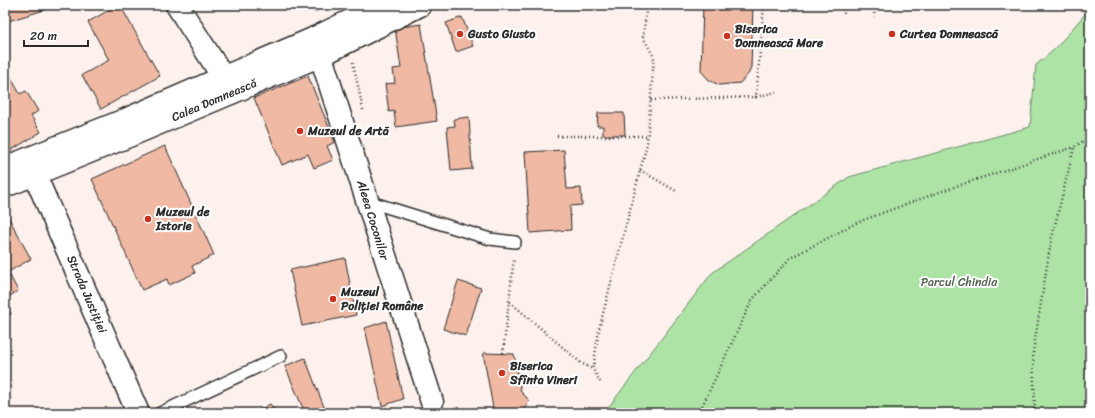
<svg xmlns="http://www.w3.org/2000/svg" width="1095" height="418" font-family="Sriracha,sans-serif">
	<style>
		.green { fill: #ade4a6; stroke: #6c8868 }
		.building { fill: #efb9a3; stroke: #2b2b2b }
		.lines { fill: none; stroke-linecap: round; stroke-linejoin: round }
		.service-casing { stroke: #2b2b2b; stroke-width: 14 }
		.minor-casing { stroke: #2b2b2b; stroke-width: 25 }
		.primary-casing { stroke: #2b2b2b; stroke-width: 25 }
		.path { stroke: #2b2b2b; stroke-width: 2.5; stroke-dasharray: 1 3; stroke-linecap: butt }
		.service { stroke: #fff; stroke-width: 11 }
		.minor { stroke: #fff; stroke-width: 22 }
		.primary { stroke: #fff; stroke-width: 22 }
		.poi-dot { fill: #c8321e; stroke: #fff; stroke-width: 1.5 }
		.labels { text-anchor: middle; stroke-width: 4; stroke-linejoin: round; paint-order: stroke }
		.poi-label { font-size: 12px; font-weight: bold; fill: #2b2b2b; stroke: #fff; text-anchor: start }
		.street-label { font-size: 12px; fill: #2b2b2b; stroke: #fff }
		.park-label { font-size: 12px; fill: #526250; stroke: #fff }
	</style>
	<rect width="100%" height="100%" fill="#fcf1ed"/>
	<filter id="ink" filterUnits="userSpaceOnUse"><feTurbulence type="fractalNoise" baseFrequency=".025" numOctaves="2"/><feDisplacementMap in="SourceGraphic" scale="8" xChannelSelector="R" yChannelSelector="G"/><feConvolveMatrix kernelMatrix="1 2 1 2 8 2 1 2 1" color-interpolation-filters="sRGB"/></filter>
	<g filter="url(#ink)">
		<path class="green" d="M1090,8V413H604L712,273L849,177L1030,127L1036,65L1056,48Z"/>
		<g class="building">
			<path d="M5,5H53L54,7L5,22Z"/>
			<path d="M118,5H120L160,76L101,109L82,75L109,60L88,22Z"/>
			<path d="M311,5H327L314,12Z"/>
			<path d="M703,5H753L751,67L749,73L740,83L719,85L709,80L701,71Z"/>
			<path d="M462,17L473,46L456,52L446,23Z"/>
			<path d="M421,24L437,121L396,127L394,111L389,112L385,84L395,83L393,69L401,68L395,28Z"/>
			<path d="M10,76L20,94L26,91L38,111L31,116L41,132L5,154V79Z"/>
			<path d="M308,76L335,142L327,146L333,160L314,168L308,154L282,165L254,98Z"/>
			<path d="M598,113H624L625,135H603V126H597Z"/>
			<path d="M469,117L472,169L451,171L447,127L455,126L454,119Z"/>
			<path d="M165,146L214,255L192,266L195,273L169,285L167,279L142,290L92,179Z"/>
			<path d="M564,150L567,189L581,188L582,205L570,206L571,230L530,233L525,152Z"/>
			<path d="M5,211L31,259L8,272L18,291L5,299Z"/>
			<path d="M345,258L356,315L302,326L290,270Z"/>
			<path d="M458,281L481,288L466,336L443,329Z"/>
			<path d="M5,302L11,314L5,318Z"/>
			<path d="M386,321L403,399L382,406L365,328Z"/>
			<path d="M483,353L514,354L521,392L529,400L523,413H494Z"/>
			<path d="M305,358L326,412L325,413H305L285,366Z"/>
			<path d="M270,404L276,413H254Z"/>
		</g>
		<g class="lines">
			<g class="service-casing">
				<g id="service">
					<path d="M367,201L490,239L515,242"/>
					<path d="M160,413L281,356"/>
				</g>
			</g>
			<g class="minor-casing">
				<g id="minor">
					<path d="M177,5L223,77L230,93"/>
					<path d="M315,38L432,402"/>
					<path d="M28,159L138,413"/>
				</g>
			</g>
			<g class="primary-casing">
				<g id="primary">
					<path d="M5,168L125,120L315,38L383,5"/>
					<path d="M5,186L131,135L321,55L420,5"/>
				</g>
			</g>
			<g class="path">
				<path d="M842,5L844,14"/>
				<path d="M873,5L875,17"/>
				<path d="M353,62L363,110"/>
				<path d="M756,97L776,92"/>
				<path d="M651,100L756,97L764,5"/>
				<path d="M557,136H648"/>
				<path d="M640,170L676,191"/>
				<path d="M510,302L581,363L593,369"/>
				<path d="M503,353L514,258"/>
				<path d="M600,382L593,369L599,329L647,144L654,57L643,37L647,5"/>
				<path d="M699,413L752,300L790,258L858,222L942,191L1074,147L1090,137"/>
				<path d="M1035,413L1033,352L1051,241L1074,148"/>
			</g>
			<use href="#service" class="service"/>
			<use href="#minor" class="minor"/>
			<use href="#primary" class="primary"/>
		</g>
	</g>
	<g class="poi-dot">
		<circle cx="460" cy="34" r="4"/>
		<circle cx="892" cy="34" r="4"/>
		<circle cx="727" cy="36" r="4"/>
		<circle cx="300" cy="131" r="4"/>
		<circle cx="148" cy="219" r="4"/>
		<circle cx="333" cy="299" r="4"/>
		<circle cx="502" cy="373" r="4"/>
	</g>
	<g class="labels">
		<g class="poi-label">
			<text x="735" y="33">Biserica<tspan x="735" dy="14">Domnească Mare</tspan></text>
			<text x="468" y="38">Gusto Giusto</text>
			<text x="900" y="38">Curtea Domnească</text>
			<text x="308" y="135">Muzeul de Artă</text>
			<text x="156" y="216">Muzeul de<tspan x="156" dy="14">Istorie</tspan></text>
			<text x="341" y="296">Muzeul<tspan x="341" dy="14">Poliției Române</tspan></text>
			<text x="510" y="370">Biserica<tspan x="510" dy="14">Sfînta Vineri</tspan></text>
		</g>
		<g class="street-label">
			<text transform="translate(214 100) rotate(-23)" y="4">Calea Domnească</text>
			<text transform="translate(373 220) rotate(73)" y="4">Aleea Coconilor</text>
			<text transform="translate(87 294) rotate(67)" y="4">Strada Justiției</text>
		</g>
		<g class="park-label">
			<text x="959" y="286">Parcul Chindia</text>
		</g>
	</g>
	<rect width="1095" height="418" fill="none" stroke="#fff" stroke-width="20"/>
	<rect x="10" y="10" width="1075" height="398" fill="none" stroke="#2b2b2b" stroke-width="1.5" filter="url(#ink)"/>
	<path d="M24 40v6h64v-6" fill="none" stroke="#2b2b2b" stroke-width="2"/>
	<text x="30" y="40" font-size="12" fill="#2b2b2b" stroke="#ffffff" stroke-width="3" paint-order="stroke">20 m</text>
</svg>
